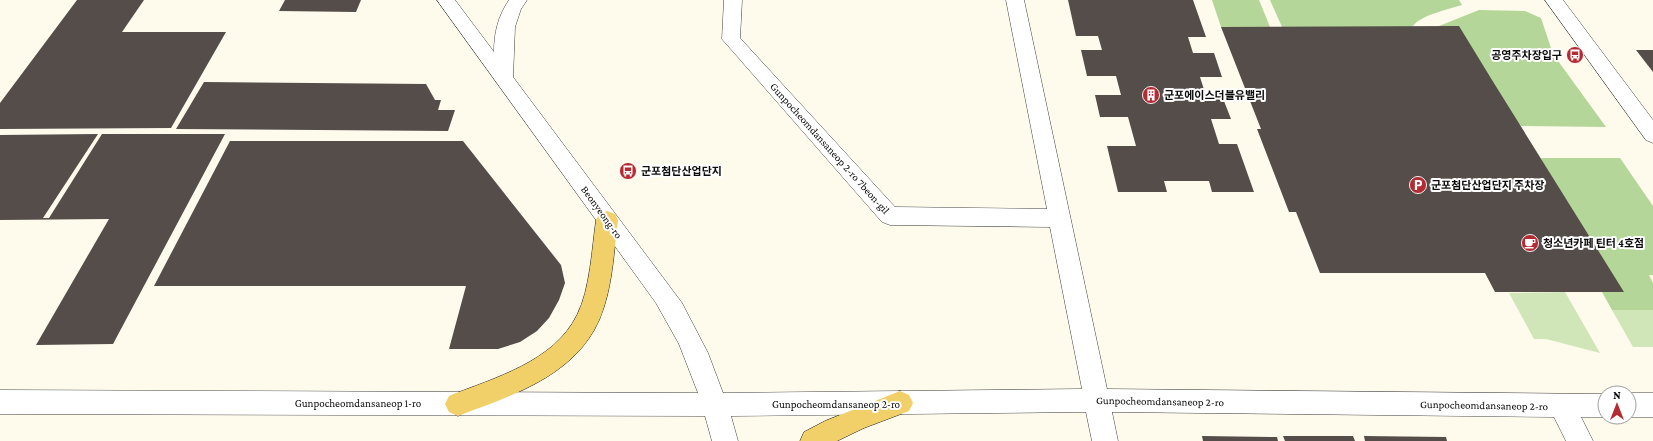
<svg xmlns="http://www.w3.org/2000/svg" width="1653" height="441" font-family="'Crimson Pro','Noto Sans KR',serif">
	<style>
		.green { fill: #d0e6b8 }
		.forest { fill: #b4d698 }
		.building { fill: #544d49 }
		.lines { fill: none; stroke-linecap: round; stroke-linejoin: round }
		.minor-casing { stroke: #3f3f3f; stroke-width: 1 }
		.major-casing { stroke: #1d1d1d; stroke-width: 1 }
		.minor { fill: #fff; fill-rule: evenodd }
		.major { fill: #f1cf69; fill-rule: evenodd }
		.labels { text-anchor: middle; stroke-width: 4; stroke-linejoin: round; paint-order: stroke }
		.poi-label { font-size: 11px; font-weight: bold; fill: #0c0c0c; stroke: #fff; text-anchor: start }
		.street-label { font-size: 11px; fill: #0c0c0c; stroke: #fff }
	</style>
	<rect width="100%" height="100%" fill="#fefaec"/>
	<g class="green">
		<path d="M1565,292L1600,353L1546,339H1534L1509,293Z"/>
		<path d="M1612,310H1653V347H1633Z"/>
	</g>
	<g class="forest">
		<path d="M1212,0H1259L1270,27H1221Z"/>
		<path d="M1270,0H1459L1462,5C1449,9 1421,15 1413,26L1295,56Z"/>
		<path d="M1479,10L1525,11L1541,18L1553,54L1606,127L1521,126L1439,26Z"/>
		<path d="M1541,158H1620L1653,206V275H1649L1653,283V310H1612L1602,292Z"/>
	</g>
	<g class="building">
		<path d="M77,0H144L122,32H226L171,128L0,129V103Z"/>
		<path d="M285,0H361L356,12L279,11Z"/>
		<path d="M1068,0H1193L1206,37H1188L1193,53H1214L1222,77H1200L1206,96H1222L1231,119H1211L1219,144H1237L1254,192H1212L1209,181H1164L1167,192H1118L1107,146H1136L1128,117H1100L1095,95H1121L1116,76H1087L1081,50H1102L1098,36H1076Z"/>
		<path d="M1459,26L1492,80L1624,292H1495L1485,273H1320L1296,212H1289L1257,129H1261L1221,27Z"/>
		<path d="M1636,50H1653V72Z"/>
		<path d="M204,82L426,84L435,100H441L438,110H455L448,131L176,129Z"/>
		<path d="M98,134L43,218H49L102,134H225L113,344L36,345L109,219L0,220V135Z"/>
		<path d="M230,141H463L561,265L565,283L559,300L549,318L537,331L520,342L498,349H449L466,286H154Z"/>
		<path d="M1202,436L1277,437L1278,441H1203Z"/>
		<path d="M1283,436H1353L1355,441H1285Z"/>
		<path d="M1364,436L1446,437L1447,441H1365Z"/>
	</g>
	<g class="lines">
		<g class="minor-casing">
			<g id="minor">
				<path d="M437,0H455L494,52C494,33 498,16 509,0H527L521,9L515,27L513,77L682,303L708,353L723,393L1082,389L1050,227L890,225L882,222L722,39L724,0H742L740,38L895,207L1047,209L1006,0H1024L1107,389L1605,394V417H1607H1581L1593,441H1566L1554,417L1112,412L1118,441H1092L1086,412L731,416L738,441H712L705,416L0,414V390L698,393L679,344L656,303Z"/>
				<path d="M1545,0H1563L1653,120V143L1646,140Z"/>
				<rect x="1629" y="393" width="24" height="24"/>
			</g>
		</g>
		<g class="major-casing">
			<g id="major">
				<path d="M607,211L615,214L618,220C614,249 613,279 604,307C584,373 516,394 458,416L449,412L445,404L449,396C494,378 554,362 577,315C590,290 592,248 596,220L599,214Z"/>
				<path d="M900,391L909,395L913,403L909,411L864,428L837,441H800L804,432L825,421Z"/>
			</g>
		</g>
		<use href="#minor" class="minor"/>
		<use href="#major" class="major"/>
	</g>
	<defs>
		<g id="bus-disc" transform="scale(0.9)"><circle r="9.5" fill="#b42c33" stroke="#fff"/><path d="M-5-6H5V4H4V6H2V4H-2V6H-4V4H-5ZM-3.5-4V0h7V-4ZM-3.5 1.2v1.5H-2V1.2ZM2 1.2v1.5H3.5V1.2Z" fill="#fff"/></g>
		<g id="building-disc" transform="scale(0.9)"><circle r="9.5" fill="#b42c33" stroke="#fff"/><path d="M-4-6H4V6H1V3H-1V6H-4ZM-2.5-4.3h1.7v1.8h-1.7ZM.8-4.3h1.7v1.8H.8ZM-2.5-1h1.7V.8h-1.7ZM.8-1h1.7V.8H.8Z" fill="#fff"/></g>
		<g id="parking-disc" transform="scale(0.9)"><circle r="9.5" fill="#b42c33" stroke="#fff"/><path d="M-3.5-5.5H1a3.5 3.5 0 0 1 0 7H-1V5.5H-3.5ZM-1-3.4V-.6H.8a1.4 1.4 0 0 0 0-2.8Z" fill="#fff"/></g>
		<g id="cafe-disc" transform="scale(0.9)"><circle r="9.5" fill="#b42c33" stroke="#fff"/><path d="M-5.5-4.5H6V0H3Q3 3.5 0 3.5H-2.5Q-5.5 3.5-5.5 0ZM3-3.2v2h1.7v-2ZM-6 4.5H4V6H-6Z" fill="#fff"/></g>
	</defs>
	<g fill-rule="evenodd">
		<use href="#bus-disc" x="1575" y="55"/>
		<use href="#building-disc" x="1151" y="95"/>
		<use href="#bus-disc" x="628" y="171"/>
		<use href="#parking-disc" x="1418" y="185"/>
		<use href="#cafe-disc" x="1530" y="243"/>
	</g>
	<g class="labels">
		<g class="poi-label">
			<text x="1562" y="59" text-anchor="end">공영주차장입구</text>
			<text x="1164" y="99">군포에이스더블유밸리</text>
			<text x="641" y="175">군포첨단산업단지</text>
			<text x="1431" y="189">군포첨단산업단지 주차장</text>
			<text x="1543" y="247">청소년카페 틴터 4호점</text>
		</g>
		<g class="street-label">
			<text transform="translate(830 148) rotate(48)" y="4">Gunpocheomdansaneop 2-ro 7beon-gil</text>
			<text transform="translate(602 212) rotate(54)" y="4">Beonyeong-ro</text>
			<text transform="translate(1160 401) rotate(1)" y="4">Gunpocheomdansaneop 2-ro</text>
			<text x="358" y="407">Gunpocheomdansaneop 1-ro</text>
			<text x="836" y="408">Gunpocheomdansaneop 2-ro</text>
			<text transform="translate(1484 405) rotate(1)" y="4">Gunpocheomdansaneop 2-ro</text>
		</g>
	</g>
	<g transform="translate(1617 405)"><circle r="19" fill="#ffffff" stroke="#9e9e9e"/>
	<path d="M0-3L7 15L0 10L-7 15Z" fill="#b42c33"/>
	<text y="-6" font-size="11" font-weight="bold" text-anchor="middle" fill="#0c0c0c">N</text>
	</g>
</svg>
